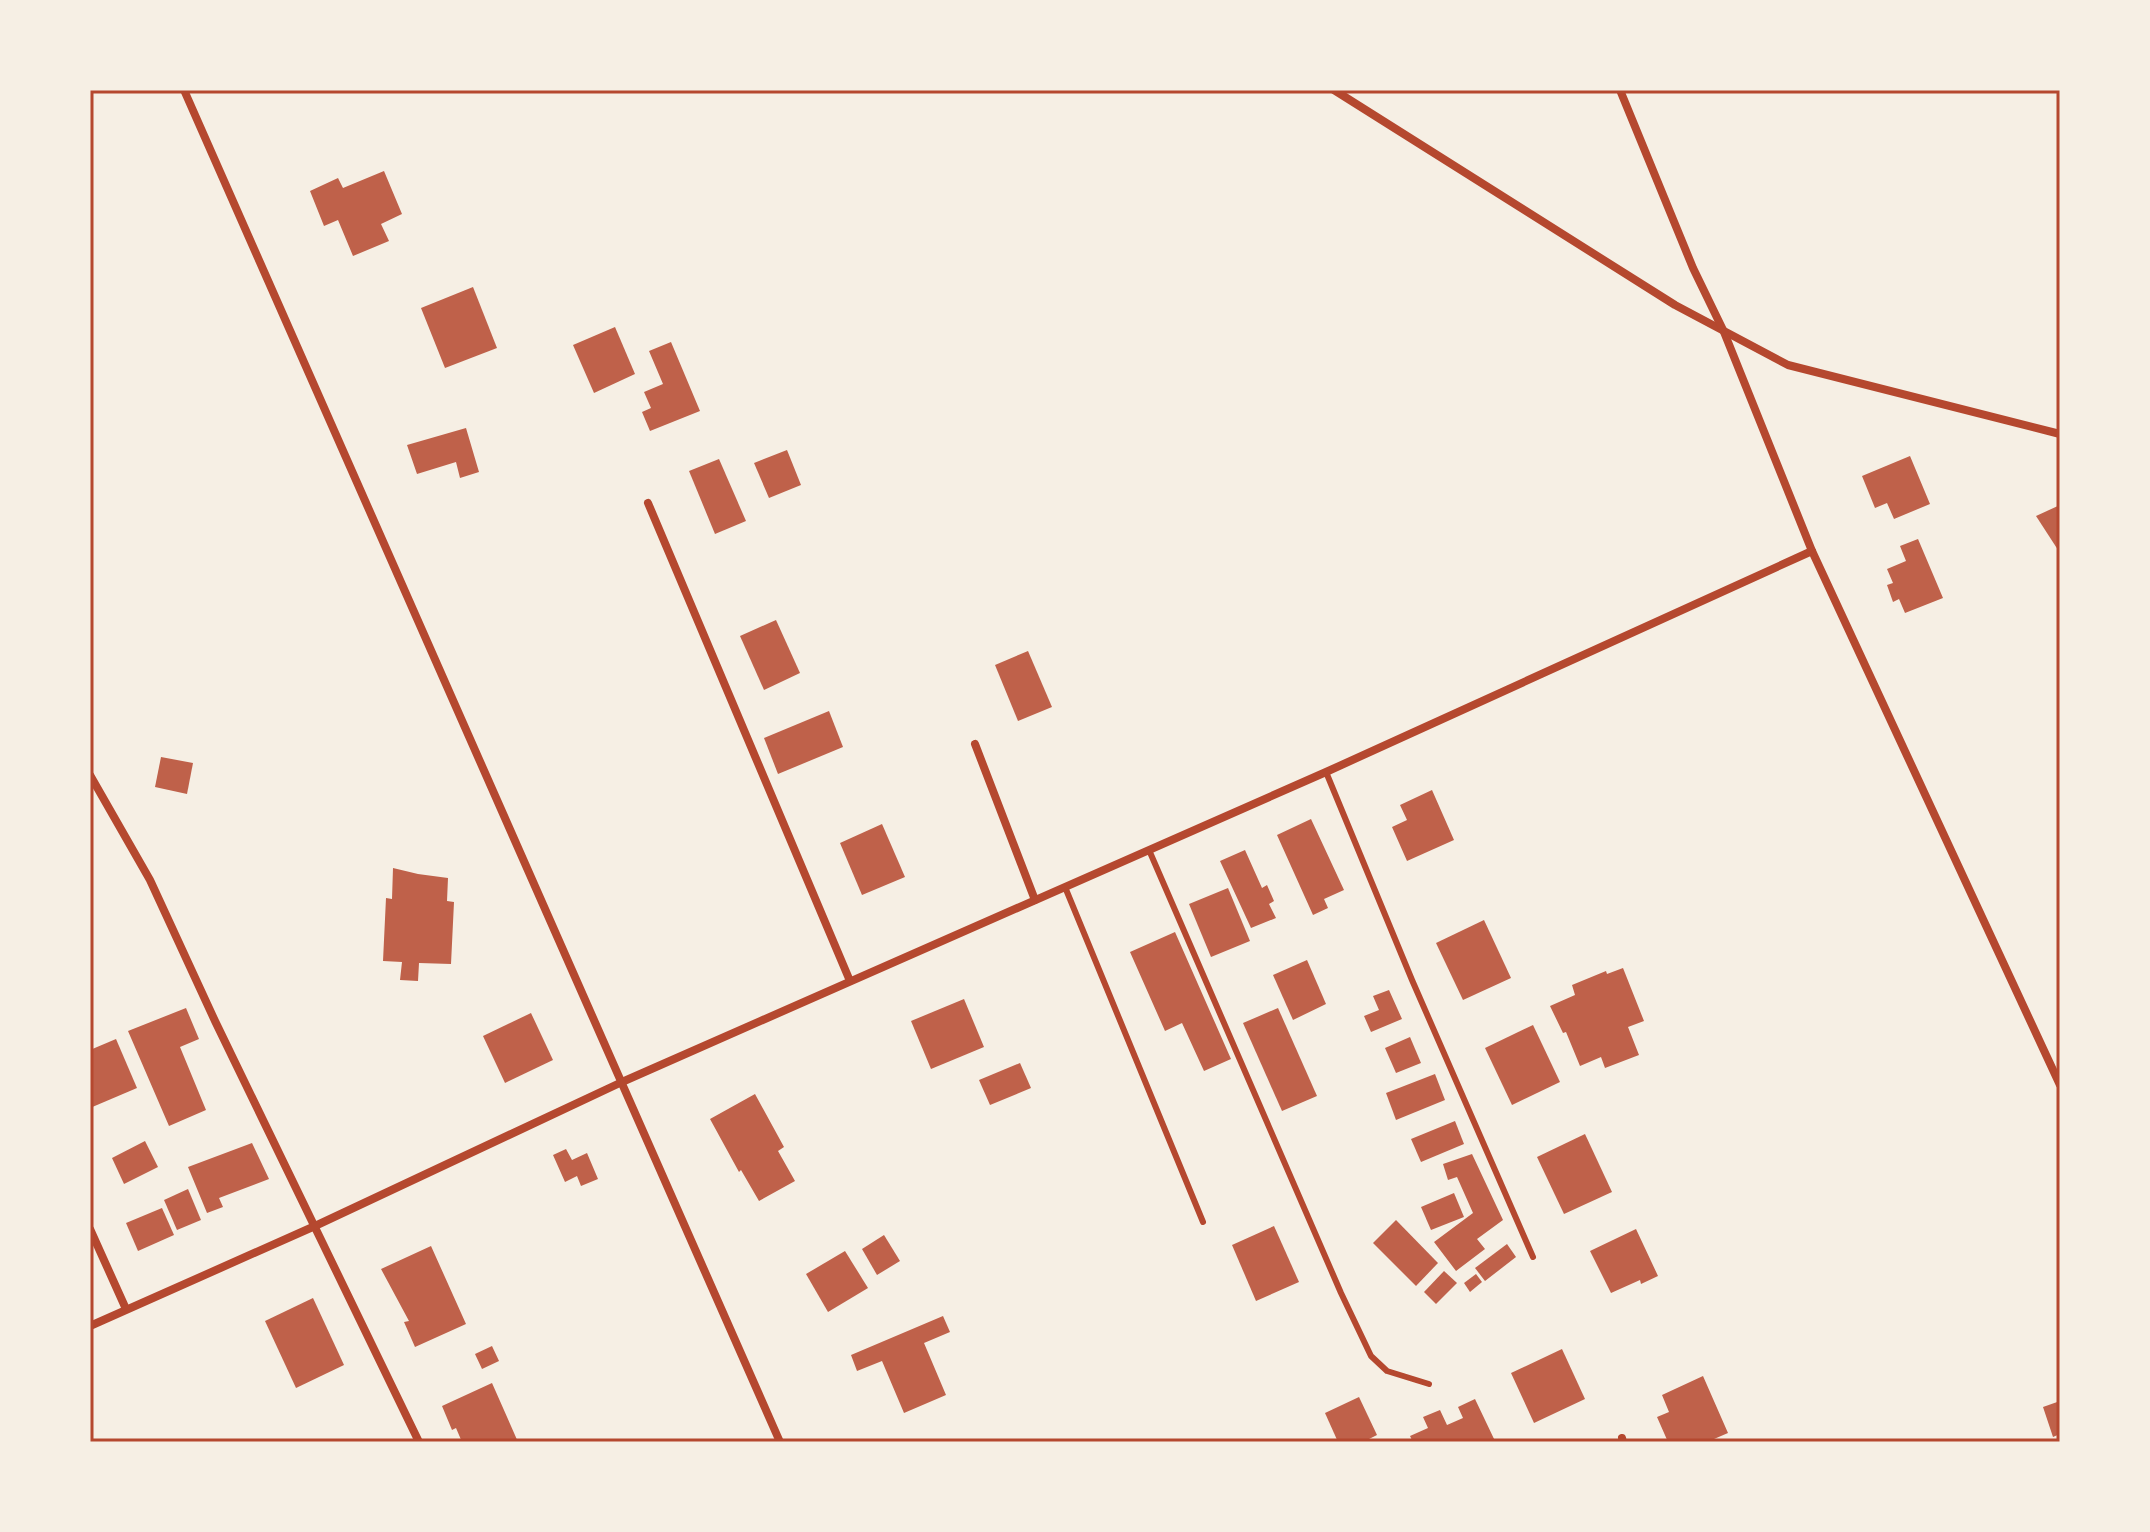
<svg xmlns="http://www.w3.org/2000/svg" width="2150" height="1532" font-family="'Roboto Condensed',sans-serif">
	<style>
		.building { fill: #bf614a }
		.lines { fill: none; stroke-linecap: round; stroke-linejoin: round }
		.service { stroke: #b5482f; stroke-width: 6 }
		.minor { stroke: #b5482f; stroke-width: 8 }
		.neatline { fill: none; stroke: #b5482f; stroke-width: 3 }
	</style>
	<rect width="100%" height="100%" fill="#f6efe4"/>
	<g class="building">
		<path d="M384,171L402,214L381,224L389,241L353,256L338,220L324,226L310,191L338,178L343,188Z"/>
		<path d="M473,287L497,348L445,368L421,308Z"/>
		<path d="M615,327L635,374L594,393L573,345Z"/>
		<path d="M671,342L700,411L650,431L642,412L651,408L644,392L663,384L649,351Z"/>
		<path d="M466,428L479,472L460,478L456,462L417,474L407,445Z"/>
		<path d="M787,450L801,485L769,498L754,463Z"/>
		<path d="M1910,456L1930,504L1894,519L1887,503L1875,508L1862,476Z"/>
		<path d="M719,459L746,521L715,534L689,471Z"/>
		<path d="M2060,505V553L2036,516Z"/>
		<path d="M1918,539L1943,598L1905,613L1899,599L1893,602L1887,585L1893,583L1887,569L1906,561L1900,546Z"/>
		<path d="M776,620L800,673L764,690L740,636Z"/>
		<path d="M1028,651L1052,707L1018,721L995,665Z"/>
		<path d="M829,711L843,747L778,774L764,738Z"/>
		<path d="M161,757L193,763L187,794L155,787Z"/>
		<path d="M1432,790L1454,840L1407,861L1392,827L1407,820L1400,805Z"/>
		<path d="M1311,819L1344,890L1324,899L1328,908L1313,915L1277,835Z"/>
		<path d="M882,824L905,877L862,895L840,843Z"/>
		<path d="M1245,850L1262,888L1267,885L1274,901L1269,904L1276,918L1251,928L1220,861Z"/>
		<path d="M393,868L418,874L448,878L447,901L454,902L451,964L419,963L418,981L400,980L402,962L383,961L386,898L392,899Z"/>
		<path d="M1228,888L1250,941L1211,957L1189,904Z"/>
		<path d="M1484,920L1511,978L1463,1000L1436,943Z"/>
		<path d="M1175,932L1231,1059L1204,1071L1182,1023L1165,1031L1130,952Z"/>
		<path d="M1307,960L1326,1004L1293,1020L1273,975Z"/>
		<path d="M1623,968L1644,1021L1628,1027L1639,1055L1605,1068L1601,1057L1580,1066L1566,1032L1563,1033L1550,1006L1575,995L1572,985L1606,971L1607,974Z"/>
		<path d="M1389,990L1402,1019L1371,1032L1364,1016L1379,1010L1373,996Z"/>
		<path d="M964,999L984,1047L931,1069L911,1021Z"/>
		<path d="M186,1008L199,1039L180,1047L206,1110L169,1126L128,1031Z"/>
		<path d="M1278,1008L1317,1096L1282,1111L1243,1023Z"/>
		<path d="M531,1013L553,1060L505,1083L483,1036Z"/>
		<path d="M1533,1025L1560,1082L1512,1105L1485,1048Z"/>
		<path d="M1410,1037L1421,1063L1396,1073L1385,1048Z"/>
		<path d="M116,1039L137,1088L90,1108V1050Z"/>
		<path d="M1020,1063L1031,1088L990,1105L979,1080Z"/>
		<path d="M1435,1074L1445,1100L1396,1120L1386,1093Z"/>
		<path d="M755,1094L784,1147L778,1151L795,1181L759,1201L741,1170L739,1172L710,1119Z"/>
		<path d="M1455,1121L1464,1144L1421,1162L1411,1139Z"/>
		<path d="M1585,1134L1612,1192L1564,1214L1537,1157Z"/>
		<path d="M145,1141L158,1167L124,1184L112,1158Z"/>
		<path d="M252,1143L269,1179L219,1198L223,1207L207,1213L188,1167Z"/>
		<path d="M566,1149L572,1160L587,1153L598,1179L581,1186L577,1176L565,1182L553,1155Z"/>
		<path d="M1472,1154L1503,1220L1477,1239L1485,1249L1456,1271L1434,1242L1473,1213L1457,1177L1448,1180L1443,1164Z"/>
		<path d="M188,1189L201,1220L177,1230L164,1200Z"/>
		<path d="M1454,1193L1464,1217L1431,1230L1421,1207Z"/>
		<path d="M162,1208L174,1235L138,1251L126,1223Z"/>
		<path d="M1396,1220L1438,1263L1416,1286L1373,1243Z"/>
		<path d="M1274,1226L1299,1282L1256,1301L1232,1245Z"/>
		<path d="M1636,1229L1658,1276L1641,1284L1640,1280L1611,1293L1590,1251Z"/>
		<path d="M884,1235L900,1261L877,1275L862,1249Z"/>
		<path d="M1507,1244L1516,1257L1485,1281L1475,1268Z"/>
		<path d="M431,1246L466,1324L415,1347L404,1322L409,1321L381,1269Z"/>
		<path d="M845,1251L868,1288L828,1312L806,1274Z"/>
		<path d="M1444,1271L1457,1283L1436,1304L1424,1292Z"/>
		<path d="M1476,1274L1482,1282L1470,1292L1464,1283Z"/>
		<path d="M313,1298L344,1365L296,1388L265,1321Z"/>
		<path d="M943,1316L950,1332L924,1343L946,1395L904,1413L882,1361L857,1371L851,1355Z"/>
		<path d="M492,1346L499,1361L482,1369L475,1354Z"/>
		<path d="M1562,1349L1585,1399L1534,1423L1511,1373Z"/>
		<path d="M1703,1376L1728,1433L1707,1442H1668L1657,1417L1669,1412L1662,1395Z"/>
		<path d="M492,1383L518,1442H462L456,1428L452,1430L442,1406Z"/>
		<path d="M1359,1397L1377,1435L1363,1442H1338L1325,1413Z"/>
		<path d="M1475,1399L1495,1441L1413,1442L1410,1436L1428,1428L1423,1417L1440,1410L1447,1425L1463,1418L1458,1407Z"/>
		<path d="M2060,1401V1434L2053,1437L2043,1407Z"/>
	</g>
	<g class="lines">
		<g class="service">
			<path d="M1326,772L1412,980L1533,1257"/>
			<path d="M1149,850L1341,1293L1371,1356L1387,1371L1429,1384"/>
			<path d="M1065,887L1203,1222"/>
		</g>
		<g class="minor">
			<path d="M184,90L780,1442"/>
			<path d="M1334,90L1675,305L1788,365L2060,434"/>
			<path d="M1620,90L1693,268L1724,332L1812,551L2060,1085"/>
			<path d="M648,503L850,981"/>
			<path d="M975,744L1035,900"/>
			<path d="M90,775L150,880L215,1021L419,1442"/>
			<path d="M90,1229L126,1309"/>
			<path d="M90,1326L315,1226L622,1082L1326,772L1812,551"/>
			<path d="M1622,1438L1623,1442"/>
		</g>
	</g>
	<rect width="2150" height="1532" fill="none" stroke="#f6efe4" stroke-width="184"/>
	<rect x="92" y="92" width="1966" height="1348" class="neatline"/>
</svg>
